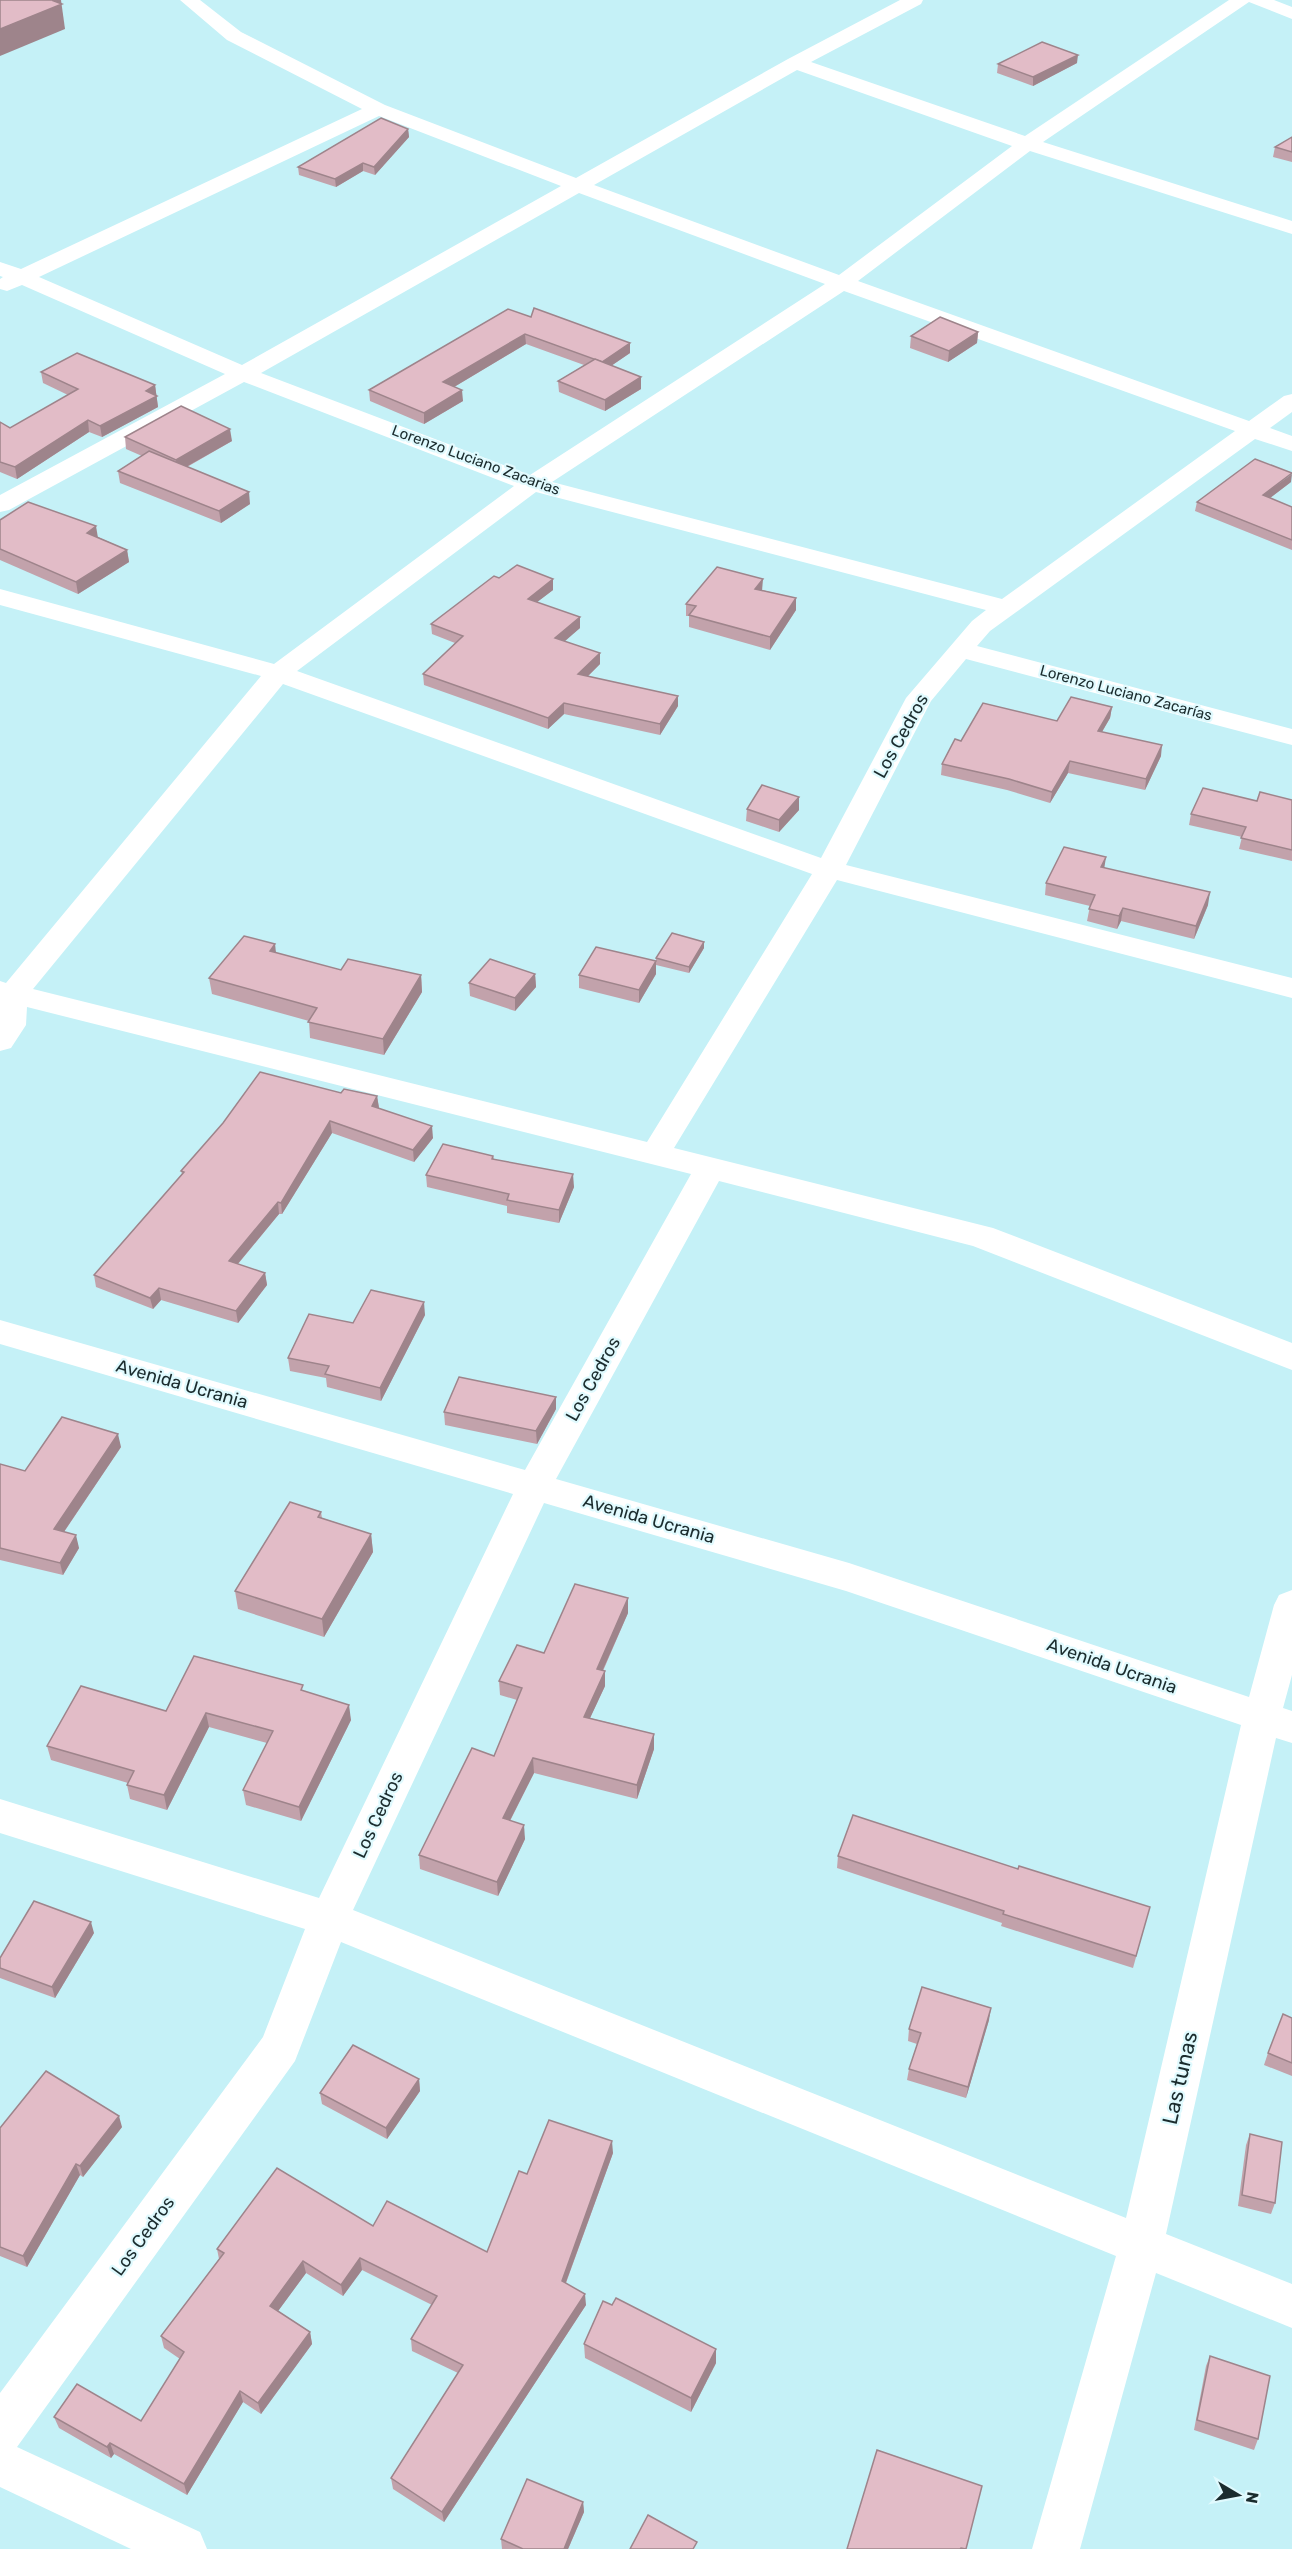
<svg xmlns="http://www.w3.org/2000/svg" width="1292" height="2549" font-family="Rubik,sans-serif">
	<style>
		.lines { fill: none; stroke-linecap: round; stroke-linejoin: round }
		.street { fill: #fff; fill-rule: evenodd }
		.wall { fill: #c2a2ab }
		.shaded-wall { fill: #9e848b }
		.building { fill: #e2bcc7; stroke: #9e848b; stroke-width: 1.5 }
		.labels { text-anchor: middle; stroke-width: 4.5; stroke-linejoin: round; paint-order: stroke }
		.far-street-label { font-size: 15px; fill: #1b2c2e; stroke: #e0fafe }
		.street-label { font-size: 18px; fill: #1b2c2e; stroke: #e0fafe }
		.near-street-label { font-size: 21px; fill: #1b2c2e; stroke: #e0fafe }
	</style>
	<rect width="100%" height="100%" fill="#c5f1f7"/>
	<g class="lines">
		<path class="street" d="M180,0H200L241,32L385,105L576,178L788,59L900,0H923L921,4L811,62L1025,136L1229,0H1274L1292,7V19L1249,2L1043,142L1292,221V234L1030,151L858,281L1249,421L1284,396L1292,394V412L1270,428L1292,436V451L1255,439L990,631L977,646L1292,729V745L966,659L931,701L846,865L1292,978V998L837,880L674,1148L993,1228L1292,1343V1370L973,1246L719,1181L556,1479L849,1563L1249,1697L1274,1605L1279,1595L1292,1590V1675L1283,1708L1292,1711V1743L1276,1738L1166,2234L1292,2284V2328L1156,2273L1080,2549H1032L1116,2256L341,1942L295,2061L17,2447L200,2532L207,2549H131L0,2487V2393L263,2037L305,1929L0,1833V1799L319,1898L513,1494L0,1344V1320L525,1470L691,1174L27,1007L26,1025L11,1048L0,1051V981L6,983L261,676L0,605V589L274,664L514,486L244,382L9,510L0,512V495L225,374L22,285L7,291L0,289V279L3,277L0,276V262L21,269L362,109L227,40ZM797,70L1012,146L839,275L594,185ZM379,116L561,186L242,365L39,277ZM579,193L825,284L530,475L261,373ZM844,291L1235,431L1002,599L552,482ZM536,492L986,610L972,621L906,698L821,858L297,671ZM283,684L812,874L647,1142L33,989ZM544,1503L846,1591L1241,1725L1126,2218L353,1910Z"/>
	</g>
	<g class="wall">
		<path d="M1077,63L1033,86L997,73L998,64Z"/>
		<path d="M408,129L409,137L375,175L363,171L336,187L299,175L298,167Z"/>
		<path d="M1292,137V162L1273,157L1275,147Z"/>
		<path d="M508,309L630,353L611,366L641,377V389L605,411L559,392L558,381L584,365L526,344L454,387L463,401L424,424L370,401L369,390Z"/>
		<path d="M978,332L977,343L948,362L910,348L911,336Z"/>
		<path d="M41,372L155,385L158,407L102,437L89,432L17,479L0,472V422L10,428L68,395L43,383Z"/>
		<path d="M125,437L232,441L187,467L250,504L221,523L120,483L118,471L142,456L126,449Z"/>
		<path d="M1291,482L1270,498L1292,507V550L1195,511L1197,502Z"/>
		<path d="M0,520L98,537L127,550L129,562L78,594L0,560Z"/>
		<path d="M499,578L553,579V590L537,602L580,628L564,641L600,653V664L588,676L678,706L660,735L564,714L548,729L424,685L423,674L455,643L432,634L431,624Z"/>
		<path d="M762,590L796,598V610L770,650L689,627V616H686V604Z"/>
		<path d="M1112,707L1110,718L1102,732L1161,756L1145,790L1068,773L1050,803L1007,790L941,775L942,764L1057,721Z"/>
		<path d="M1292,800V861L1239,849L1242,837L1189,825L1191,814L1257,801Z"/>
		<path d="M747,809L799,810L779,832L746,821Z"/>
		<path d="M1105,868L1208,905L1194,939L1121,921L1117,929L1087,921L1090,906L1045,895L1046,883Z"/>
		<path d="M704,942V948L689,973L656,965V974L639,1003L579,988V975L656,961V958Z"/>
		<path d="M276,953L341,970L421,975L422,992L384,1055L310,1038L309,1021L212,994L209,978Z"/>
		<path d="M535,974L536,987L515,1011L470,996L469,983Z"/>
		<path d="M341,1093L377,1096L379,1108L433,1138L414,1162L332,1133L282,1214H279L238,1264L265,1273L267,1285L238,1323L161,1300L153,1309L96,1287L94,1275L182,1174L181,1171Z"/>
		<path d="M493,1156L494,1159L574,1187L559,1223L507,1213V1206L427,1187L426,1175Z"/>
		<path d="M425,1315L381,1401L327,1387L326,1378L290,1371L288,1358L353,1323Z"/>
		<path d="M556,1397V1409L537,1444L445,1425L444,1412Z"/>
		<path d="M121,1447L64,1532L79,1548L63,1575L0,1560V1464L25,1471Z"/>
		<path d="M321,1512L322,1518L371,1534L373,1552L324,1637L238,1609L235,1591Z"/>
		<path d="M628,1598V1613L603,1671H605V1686L590,1718L654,1734V1749L637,1799L534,1773L510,1821L525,1839L498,1896L420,1869L419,1855L494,1756L517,1700L500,1695L499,1681Z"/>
		<path d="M304,1691L351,1720L301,1821L246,1805L243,1790L267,1743L209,1727L167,1810L130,1799L127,1785L128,1783L51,1760L47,1746L166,1711Z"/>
		<path d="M838,1856L1018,1869L1150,1907L1133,1968L1001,1926L1002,1923L837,1868Z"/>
		<path d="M94,1933L55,1998L0,1978V1958Z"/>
		<path d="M1292,2018V2076L1264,2065L1268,2053Z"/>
		<path d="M989,2020L966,2098L907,2080L909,2069L917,2044L908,2041L909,2029Z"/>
		<path d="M419,2079L420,2091L387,2139L322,2104L320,2093Z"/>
		<path d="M122,2127L83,2177L80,2175L27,2267L0,2256V2128Z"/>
		<path d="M1250,2134L1275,2203L1271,2214L1238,2206L1246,2145Z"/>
		<path d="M613,2153L566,2283L586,2305L444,2522L393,2489L391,2478L458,2373L412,2351L411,2339L432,2305L362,2270L343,2296L306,2273L278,2311L310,2332L312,2344L261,2414L243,2402L187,2495L114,2454L111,2458L59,2428L54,2417L141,2421L180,2359L164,2348L161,2336L219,2259L217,2249L373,2226L487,2252L527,2174Z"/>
		<path d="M612,2305L716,2349V2363L691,2412L585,2358L584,2344Z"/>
		<path d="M1210,2356L1258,2439L1254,2450L1194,2430L1206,2366Z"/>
		<path d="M583,2502L584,2512L568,2549H502L501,2539Z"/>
	</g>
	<g class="shaded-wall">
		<path d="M57,0H61L65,29L0,56V29Z"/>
		<path d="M1078,55L1077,63L1033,86V77Z"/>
		<path d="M408,129L409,137L375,175L374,167Z"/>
		<path d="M363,163V171L336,187L335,179Z"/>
		<path d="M978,332L977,343L948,362L949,351Z"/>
		<path d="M525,334L526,344L444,393L443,382Z"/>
		<path d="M630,343V353L602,372V362Z"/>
		<path d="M641,377V389L605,411V400Z"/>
		<path d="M155,385L158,407L102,437L100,426L146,391Z"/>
		<path d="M462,390L463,401L424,424V413Z"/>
		<path d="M88,420L89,432L17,479L15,467Z"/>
		<path d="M230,429L232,441L177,472L176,460Z"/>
		<path d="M1292,474L1291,482L1262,504L1263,495Z"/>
		<path d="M249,492L250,504L221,523L219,511Z"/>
		<path d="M96,526L98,538L87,533Z"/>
		<path d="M127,550L129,562L78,594L76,582Z"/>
		<path d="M553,579V590L528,609V599Z"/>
		<path d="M763,579L762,591L755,589Z"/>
		<path d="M796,598V610L770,650V637Z"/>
		<path d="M580,617V628L556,649L555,638Z"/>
		<path d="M600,653V664L579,685L578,674Z"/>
		<path d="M678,696V706L660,735V724Z"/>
		<path d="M564,703V714L548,729V718Z"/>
		<path d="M1112,707L1110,718L1096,742L1098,731Z"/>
		<path d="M1162,745L1161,756L1145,790L1146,779Z"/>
		<path d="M1070,761L1068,773L1050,803L1052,792Z"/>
		<path d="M799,797V810L779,832V820Z"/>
		<path d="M1106,857L1104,870L1101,867Z"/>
		<path d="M1210,892L1208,905L1194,939L1196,926Z"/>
		<path d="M1123,908L1121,921L1117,929L1119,916Z"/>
		<path d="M704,942V948L689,973V967Z"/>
		<path d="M275,944L277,961L270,951Z"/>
		<path d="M656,961V974L639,1003V990Z"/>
		<path d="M535,974L536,987L515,1011V998Z"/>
		<path d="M421,975L422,992L384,1055L383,1039Z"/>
		<path d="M377,1096L379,1108L372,1106Z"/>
		<path d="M330,1121L332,1133L282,1214L281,1203Z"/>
		<path d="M432,1126L433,1138L414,1162L413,1150Z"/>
		<path d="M573,1174L574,1187L559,1223V1210Z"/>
		<path d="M278,1202L279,1214L231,1272L229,1261Z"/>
		<path d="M265,1273L267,1285L238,1323L236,1311Z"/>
		<path d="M159,1288L161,1300L153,1309L150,1298Z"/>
		<path d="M424,1302L425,1315L381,1401L380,1388Z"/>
		<path d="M556,1397V1409L537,1444L536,1431Z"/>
		<path d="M118,1434L121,1447L57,1542L54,1529Z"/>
		<path d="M371,1534L373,1552L324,1637L322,1619Z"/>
		<path d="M76,1535L79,1548L63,1575L60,1563Z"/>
		<path d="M628,1598V1613L597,1683V1669Z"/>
		<path d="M605,1671V1686L584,1731V1717Z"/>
		<path d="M349,1705L351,1720L301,1821L299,1807Z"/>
		<path d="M206,1713L209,1727L167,1810L164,1795Z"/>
		<path d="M654,1734V1749L637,1799V1785Z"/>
		<path d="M533,1758L534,1773L504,1832L503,1818Z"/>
		<path d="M524,1825L525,1839L498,1896L497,1882Z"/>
		<path d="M91,1922L94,1933L55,1998L52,1987Z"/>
		<path d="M991,2008L989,2020L966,2098L968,2087Z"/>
		<path d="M419,2079L420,2091L387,2139L386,2128Z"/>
		<path d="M119,2116L122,2127L83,2177L80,2166Z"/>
		<path d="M612,2141L613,2153L562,2293V2281Z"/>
		<path d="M76,2164L80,2175L27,2267L23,2256Z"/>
		<path d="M360,2258L362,2270L343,2296L341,2285Z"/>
		<path d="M303,2261L306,2273L273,2318L270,2306Z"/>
		<path d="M585,2294L586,2305L444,2522L442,2512Z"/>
		<path d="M310,2332L312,2344L261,2414L258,2403Z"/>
		<path d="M716,2349V2363L691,2412V2398Z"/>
		<path d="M240,2391L243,2402L187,2495L184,2484Z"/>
		<path d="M110,2443L114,2454L111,2458L107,2447Z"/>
		<path d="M583,2502L584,2512L568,2549H564Z"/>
	</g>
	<g class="building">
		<path d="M0,0H57L54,1L62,4L0,29Z"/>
		<path d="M1042,42L1078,55L1033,77L998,64Z"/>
		<path d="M381,118L408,129L374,167L363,163L335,179L298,167Z"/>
		<path d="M1292,137V152L1275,147Z"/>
		<path d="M534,308L630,343L602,362L525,334L443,382L462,390L424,413L369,390L508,309L531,317Z"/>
		<path d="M940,317L978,332L949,351L911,336Z"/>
		<path d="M77,353L155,385L146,391L157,396L100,426L88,420L15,467L0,462V422L10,428L78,389L41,372Z"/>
		<path d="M595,359L641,377L605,400L558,381Z"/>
		<path d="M181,406L230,429L176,460L125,437Z"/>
		<path d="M149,451L249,492L219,511L118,471Z"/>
		<path d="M1255,459L1292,473L1263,495L1292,507V540L1197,502Z"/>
		<path d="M28,502L96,526L87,533L127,550L76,582L0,549V520Z"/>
		<path d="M517,565L553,579L528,599L580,617L555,638L600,653L578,674L678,696L660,724L564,703L548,718L423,674L463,636L431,624L494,576L499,578Z"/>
		<path d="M717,567L763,579L755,589L796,598L770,637L689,615L696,606L686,604Z"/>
		<path d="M1071,697L1112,707L1098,731L1162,745L1146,779L1070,761L1052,792L1009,779L942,764L955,739L961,741L983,703L1057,721Z"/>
		<path d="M762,785L799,797L779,820L747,809Z"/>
		<path d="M1203,788L1257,801L1260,792L1292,800V850L1241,838L1246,827L1191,814Z"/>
		<path d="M1064,847L1106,857L1101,867L1210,892L1196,926L1123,908L1119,916L1089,909L1095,895L1046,883Z"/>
		<path d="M672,933L704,942L689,967L656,958Z"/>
		<path d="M244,936L275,944L270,951L341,970L348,959L421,975L383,1039L308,1022L317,1008L209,978Z"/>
		<path d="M596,947L656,961L639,990L579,975Z"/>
		<path d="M490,959L535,974L515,998L469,983Z"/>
		<path d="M260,1072L341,1093L344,1089L377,1096L372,1106L432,1126L413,1150L330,1121L281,1203L278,1202L229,1261L265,1273L236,1311L159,1288L150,1298L94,1275L184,1172L181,1171L223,1123Z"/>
		<path d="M443,1144L493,1156L492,1159L573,1174L559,1210L507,1200L509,1194L426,1175Z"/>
		<path d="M371,1290L424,1302L380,1388L325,1374L329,1366L288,1358L309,1314L353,1323Z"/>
		<path d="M459,1377L556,1397L536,1431L444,1412Z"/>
		<path d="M62,1417L118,1434L54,1529L76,1535L60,1563L0,1548V1464L25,1471Z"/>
		<path d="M290,1502L321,1512L318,1517L371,1534L322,1619L235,1591Z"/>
		<path d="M575,1584L628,1598L597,1669L605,1671L584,1717L654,1734L637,1785L533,1758L503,1818L524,1825L497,1882L419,1855L472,1748L494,1756L522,1688L499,1681L517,1645L544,1653Z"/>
		<path d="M194,1656L303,1685L301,1690L349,1705L299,1807L243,1790L273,1731L206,1713L164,1795L127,1785L134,1771L47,1746L81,1686L166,1711Z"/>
		<path d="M853,1815L1018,1869L1019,1866L1150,1907L1136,1956L1003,1914L1004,1911L838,1856Z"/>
		<path d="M34,1901L91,1922L52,1987L0,1968V1958Z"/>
		<path d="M922,1987L991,2008L968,2087L909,2069L921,2033L909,2029Z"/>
		<path d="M1283,2014L1292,2018V2063L1268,2053Z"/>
		<path d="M353,2045L419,2079L386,2128L320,2093Z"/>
		<path d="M46,2071L119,2116L80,2166L76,2164L23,2256L0,2247V2128Z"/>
		<path d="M549,2120L612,2141L562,2281L585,2294L442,2512L391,2478L463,2365L411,2339L437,2296L360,2258L341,2285L303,2261L270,2306L310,2332L258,2403L240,2391L184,2484L110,2443L107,2447L54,2417L77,2384L141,2421L184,2352L161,2336L224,2253L217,2249L277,2168L373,2226L387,2201L487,2252L519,2171L527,2174Z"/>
		<path d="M1250,2134L1282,2142L1275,2203L1242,2195Z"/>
		<path d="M616,2298L716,2349L691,2398L584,2344L603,2301L612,2305Z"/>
		<path d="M1210,2356L1270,2376L1258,2439L1197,2420Z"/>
		<path d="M877,2450L982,2486L966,2549L961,2548L960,2549H847Z"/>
		<path d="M527,2479L583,2502L564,2549H523L501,2539Z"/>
		<path d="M648,2515L697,2542L693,2549H630Z"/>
	</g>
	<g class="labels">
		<g class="far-street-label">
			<text transform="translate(476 460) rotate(20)" y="5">Lorenzo Luciano Zacarias</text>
			<text transform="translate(1126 693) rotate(15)" y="5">Lorenzo Luciano Zacarías</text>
		</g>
		<g class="street-label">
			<text transform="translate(901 736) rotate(-61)" y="6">Los Cedros</text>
			<text transform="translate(593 1379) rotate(-61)" y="6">Los Cedros</text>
			<text transform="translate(182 1384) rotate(16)" y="6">Avenida Ucrania</text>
			<text transform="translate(649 1519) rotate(16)" y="6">Avenida Ucrania</text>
			<text transform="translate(1112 1666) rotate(19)" y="6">Avenida Ucrania</text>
			<text transform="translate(378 1815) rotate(-65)" y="6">Los Cedros</text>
			<text transform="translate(143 2236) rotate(-54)" y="6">Los Cedros</text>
		</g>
		<g class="near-street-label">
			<text transform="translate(1180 2078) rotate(-77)" y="7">Las tunas</text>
		</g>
	</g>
	<g transform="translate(1238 2495) rotate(100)" stroke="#e0fafe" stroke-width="4.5" paint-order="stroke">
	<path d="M0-4.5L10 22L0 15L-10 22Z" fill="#1b2c2e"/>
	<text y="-9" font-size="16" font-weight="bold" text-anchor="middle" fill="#1b2c2e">N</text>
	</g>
</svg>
